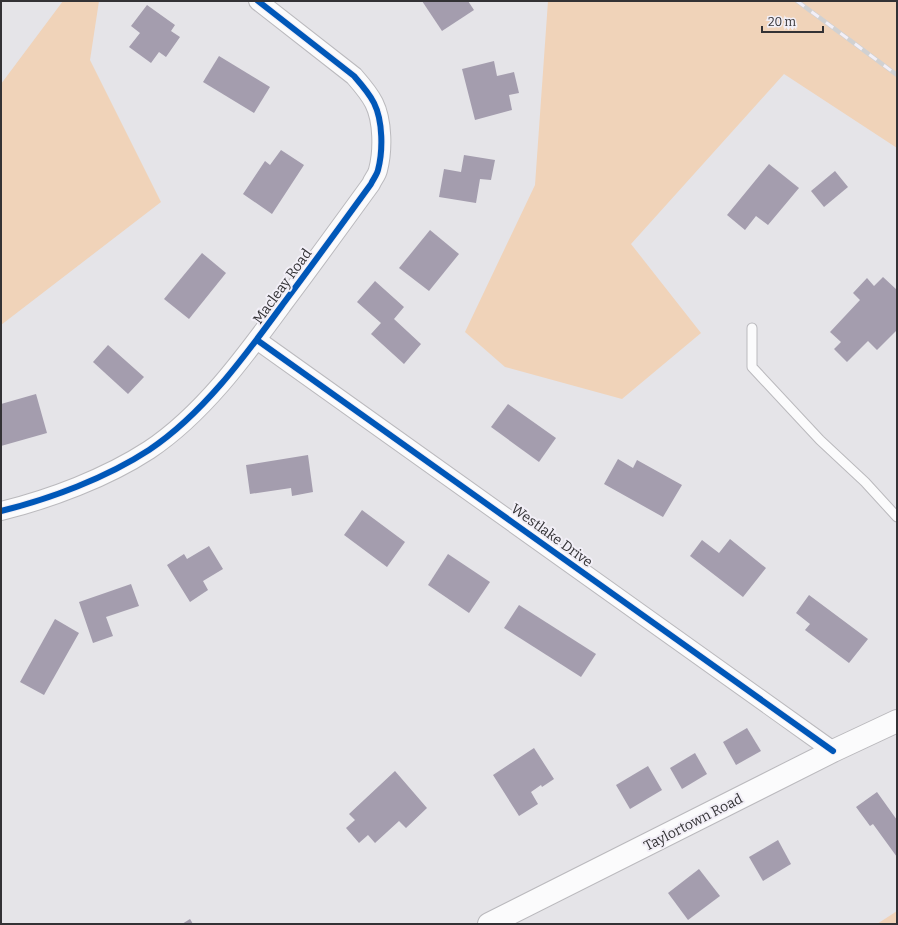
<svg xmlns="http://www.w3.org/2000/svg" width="898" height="925" font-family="Bitter,serif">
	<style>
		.green { fill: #f0d3b9 }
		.building { fill: #a49dae }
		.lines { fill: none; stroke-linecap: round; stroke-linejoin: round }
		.service-casing { stroke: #bab9bd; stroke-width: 11 }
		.minor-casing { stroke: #bab9bd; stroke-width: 20 }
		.tertiary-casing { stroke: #bab9bd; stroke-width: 24 }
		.service { stroke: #fbfbfc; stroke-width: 9 }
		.minor { stroke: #fbfbfc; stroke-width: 18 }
		.tertiary { stroke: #fbfbfc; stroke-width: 22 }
		.rail-casing { stroke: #d1d1d2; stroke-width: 4.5 }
		.rail { stroke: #f2eff7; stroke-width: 3; stroke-dasharray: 9; stroke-linecap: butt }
		.cycleway-casing { stroke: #f2eff7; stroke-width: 8 }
		.cycleway { stroke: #0057b8; stroke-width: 6 }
		.labels { text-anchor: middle; stroke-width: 4; stroke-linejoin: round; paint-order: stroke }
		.street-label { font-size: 14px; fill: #333235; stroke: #f2eff7 }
	</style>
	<rect width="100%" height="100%" fill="#e5e4e8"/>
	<g class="green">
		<path d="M63,1H99L90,60L161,202L1,325V84Z"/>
		<path d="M548,1H897V148L784,74L631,244L701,333L622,399L505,367L465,332L535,185Z"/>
		<path d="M897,911V924H877Z"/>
	</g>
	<g class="building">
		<path d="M422,1H468L474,10L442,31Z"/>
		<path d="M147,5L175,25L171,31L180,37L166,57L159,52L151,63L129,47L140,33L131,26Z"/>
		<path d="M219,56L270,87L254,113L203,82Z"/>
		<path d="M494,61L497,76L514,72L519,93L509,95L512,110L475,120L462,69Z"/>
		<path d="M281,150L304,165L272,214L243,194L265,161L270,165Z"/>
		<path d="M464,155L495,160L491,180L480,179L476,203L439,197L444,169L461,172Z"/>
		<path d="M769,164L799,188L768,225L756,216L745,230L727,215Z"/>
		<path d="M835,171L848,187L824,207L811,191Z"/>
		<path d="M430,230L459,254L429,291L399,268Z"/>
		<path d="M202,253L226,273L189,319L164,299Z"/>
		<path d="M883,277L897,290V332L896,331L877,350L868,341L847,362L834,349L841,342L830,332L860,300L853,293L867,278L874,286Z"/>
		<path d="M375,281L404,307L394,319L421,344L404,364L371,334L381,323L357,302Z"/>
		<path d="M108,345L144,377L128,394L93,362Z"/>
		<path d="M36,394L47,433L1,446V404Z"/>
		<path d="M508,404L556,438L539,462L491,427Z"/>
		<path d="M308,455L313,492L292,496L291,488L250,494L246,465Z"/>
		<path d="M618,459L633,468L637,460L682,485L663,517L604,484Z"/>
		<path d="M362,510L405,542L387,567L344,535Z"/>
		<path d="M730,539L766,568L743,597L690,556L702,540L719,553Z"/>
		<path d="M209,546L223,569L203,581L208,590L190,602L167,565L184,554L187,559Z"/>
		<path d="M448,554L490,582L469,613L428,585Z"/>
		<path d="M131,584L139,606L106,617L113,636L93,643L79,602Z"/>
		<path d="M809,595L868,639L849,663L805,630L810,624L796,613Z"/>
		<path d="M519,605L596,654L581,677L504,628Z"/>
		<path d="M55,619L79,633L44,695L20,682Z"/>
		<path d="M747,728L761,751L736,765L723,742Z"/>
		<path d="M534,748L554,779L542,787L541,785L531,792L538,804L519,816L493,775Z"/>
		<path d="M695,753L707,774L682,789L670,768Z"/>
		<path d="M648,766L662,790L630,809L616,785Z"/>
		<path d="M395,771L427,808L406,828L399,821L375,843L368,835L359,843L346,828L355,820L349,814Z"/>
		<path d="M877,792L897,820V857L873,824L870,826L856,807Z"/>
		<path d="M778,840L791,864L763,881L749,857Z"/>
		<path d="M699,869L720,896L688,920L668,893Z"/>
		<path d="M190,919L193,924H182Z"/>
	</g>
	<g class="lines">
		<g class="service-casing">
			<path id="service" d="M752,328V367L820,440L865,482L897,517"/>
		</g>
		<g class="minor-casing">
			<g id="minor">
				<path d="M257,340L833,751"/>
				<path d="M1,511C50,499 106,478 149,450C203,414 245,356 283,304C313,264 342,224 371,184C373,179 377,175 378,170C383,151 383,121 374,103C369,93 361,84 354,76L258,1"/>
			</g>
		</g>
		<g class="tertiary-casing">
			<path id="tertiary" d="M489,924L833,751L897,721"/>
		</g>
		<use href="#service" class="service"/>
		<use href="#minor" class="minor"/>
		<use href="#tertiary" class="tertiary"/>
		<g class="rail-casing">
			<path id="rail" d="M797,1L897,75"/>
		</g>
		<use href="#rail" class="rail"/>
		<g class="cycleway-casing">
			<g id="cycleway">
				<path d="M257,340L833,751"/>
				<path d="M1,511C50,499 106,478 149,450C203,414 245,356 283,304C313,264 342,224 371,184C373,179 377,175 378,170C383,151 383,121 374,103C369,93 361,84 354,76L258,1"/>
			</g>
		</g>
		<use href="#cycleway" class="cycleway"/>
	</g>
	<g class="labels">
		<g class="street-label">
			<text transform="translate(282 286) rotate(-54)" y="5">Macleay Road</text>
			<text transform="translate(552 535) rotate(36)" y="5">Westlake Drive</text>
			<text transform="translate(693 822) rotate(-27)" y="5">Taylortown Road</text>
		</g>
	</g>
	<rect width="898" height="925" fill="none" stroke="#333235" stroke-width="4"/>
	<path d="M762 26v6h61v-6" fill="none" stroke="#333235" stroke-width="2"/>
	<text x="768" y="26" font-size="12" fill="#333235" stroke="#f2eff7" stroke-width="3" paint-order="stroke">20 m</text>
</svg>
